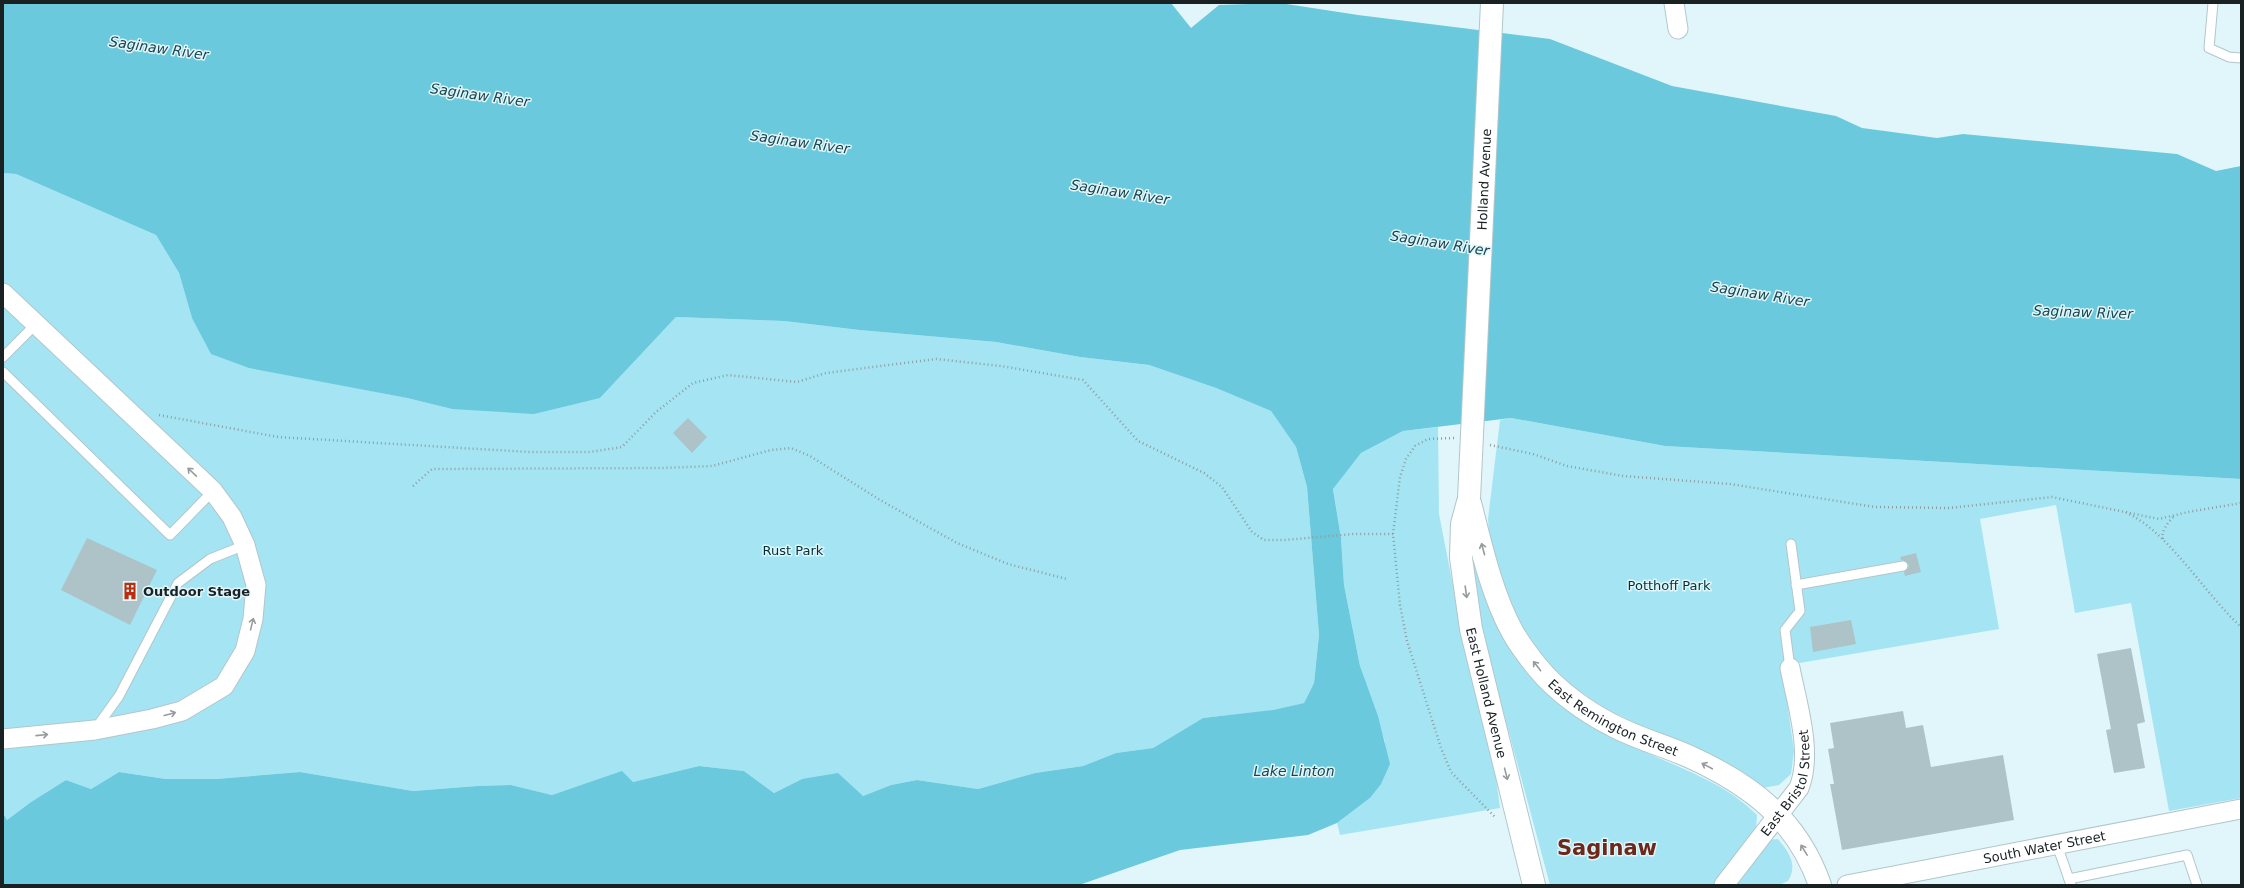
<svg xmlns="http://www.w3.org/2000/svg" width="2244" height="888" font-family="'DejaVu Sans',sans-serif">
	<style>
		.green { fill: #a5e5f3 }
		.water { fill: #6bc9dd }
		.building { fill: #adc3c8 }
		.lines { fill: none; stroke-linecap: round; stroke-linejoin: round }
		.lane-casing { stroke: #b1c6cb; stroke-width: 11 }
		.street-casing { stroke: #b1c6cb; stroke-width: 21 }
		.secondary-casing { stroke: #b1c6cb; stroke-width: 24 }
		.path { stroke: #8d9da1; stroke-width: 2.5; stroke-dasharray: 1 3; stroke-linecap: butt }
		.lane { stroke: #fff; stroke-width: 9 }
		.street { stroke: #fff; stroke-width: 19 }
		.secondary { stroke: #fff; stroke-width: 22 }
		.secondary-bridge-casing { stroke: #b1c6cb; stroke-width: 24; stroke-linecap: butt }
		.secondary-bridge { stroke: #fff; stroke-width: 22 }
		.oneway { stroke: #989b9c }
		.labels { text-anchor: middle; stroke-width: 3; stroke-linejoin: round; paint-order: stroke }
		.street-label { font-size: 13px; fill: #192123; stroke: #e0f6fb }
		.park-label { font-size: 13px; fill: #013038; stroke: #e0f6fb }
		.poi-label { font-size: 13px; font-weight: bold; fill: #192123; stroke: #e0f6fb; text-anchor: start }
		.water-label { font-size: 14px; font-style: italic; fill: #1a454e; stroke: #e0f6fb }
		.town-label { font-size: 21px; font-weight: bold; fill: #6c281a; stroke: #e0f6fb }
	</style>
	<rect width="100%" height="100%" fill="#e0f6fb"/>
	<g class="green">
		<path d="M3,173L16,174L156,235L179,273L192,318L291,375L407,398L452,409L600,398L676,317L784,321L859,330L996,342L1080,357L1149,365L1216,388L1271,411L1296,447L1307,487L1319,635L1314,683L1304,703L1274,710L1203,718L1153,748L1116,753L1083,766L1035,773L978,789L917,780L891,785L863,796L802,779L774,793L744,771L699,766L633,782L579,786L552,795L511,785L477,786L413,791L300,772L216,779H166L119,772L91,789L66,780L31,802L7,820L3,813Z"/>
		<path d="M1511,418L1665,446L2241,479V798L2169,811L2131,603L2075,613L2056,505L1980,519L1999,629L1782,666L1794,751L1791,774L1779,785L1763,788L1603,707L1566,682L1535,648L1512,611L1490,544L1488,519L1500,420Z"/>
		<path d="M1438,427L1439,514L1470,673L1493,756L1500,808L1340,835L1337,823L1370,798L1385,742L1360,666L1344,585L1341,538L1333,488L1361,453L1403,431Z"/>
		<path d="M1469,555H1472C1491,638 1533,696 1608,735C1625,744 1644,751 1661,759C1696,774 1730,788 1757,815L1756,830L1716,885H1550L1483,636Z"/>
		<path d="M1778,839C1789,852 1798,865 1788,881L1779,885H1732L1768,840Z"/>
	</g>
	<path class="water" d="M3,3H1171L1191,28L1219,5L1280,3L1358,15L1550,39L1672,86L1836,116L1862,128L1937,138L1963,134L2177,154L2216,171L2241,166V479L1665,446L1511,418L1403,431L1361,453L1333,489L1341,538L1344,585L1360,666L1378,716L1390,764L1381,784L1370,798L1337,823L1308,835L1180,850L1079,885H3V813L7,820L31,802L66,780L91,789L119,772L166,779H216L300,772L413,791L477,786L511,785L552,795L622,771L633,782L699,766L744,771L774,793L802,779L838,773L863,796L891,785L917,780L978,789L1035,773L1083,766L1116,753L1153,748L1203,718L1273,710L1304,703L1314,683L1319,635L1307,487L1296,447L1271,411L1216,388L1149,365L1080,357L996,342L859,330L784,321L676,317L600,398L534,414L452,409L407,398L249,368L211,354L192,318L179,273L156,235L16,174L3,173Z"/>
	<g class="building">
		<path d="M688,418L707,437L692,453L673,433Z"/>
		<path d="M87,538L157,570L130,625L61,590Z"/>
		<path d="M1916,553L1921,572L1905,576L1904,572L1908,568L1909,565L1905,561L1901,560L1900,557Z"/>
		<path d="M1851,620L1856,644L1813,652L1810,627Z"/>
		<path d="M2131,648L2145,722L2137,724L2145,768L2114,773L2106,730L2111,729L2097,654Z"/>
		<path d="M1903,711L1906,728L1923,725L1931,767L2003,755L2014,820L1842,850L1830,784H1834L1828,749L1834,748L1830,723Z"/>
	</g>
	<g class="lines">
		<g class="lane-casing">
			<g id="lane">
				<path d="M2213,3L2209,48L2229,57L2241,58"/>
				<path d="M3,357L36,324"/>
				<path d="M3,372L170,535L213,491"/>
				<path d="M1796,585L1903,566"/>
				<path d="M1790,668L1785,630L1800,611L1791,544"/>
				<path d="M96,728L119,696L178,583L210,559L245,545"/>
				<path d="M2057,845L2071,885"/>
				<path d="M2069,879L2187,855L2197,885"/>
			</g>
		</g>
		<g class="street-casing">
			<g id="street">
				<path d="M1674,3L1678,29"/>
				<path d="M3,293L213,491L232,517L245,545L256,585L253,619L245,651L224,686L182,711L152,719L95,730L3,739"/>
				<path id="s1" d="M1724,885L1799,788C1813,753 1797,704 1790,668"/>
				<path id="s2" d="M1847,885L2241,809"/>
			</g>
		</g>
		<g class="secondary-casing">
			<g id="secondary">
				<path id="s3" d="M1469,499C1480,541 1491,593 1512,631C1519,644 1529,657 1538,668C1557,691 1586,712 1612,725C1636,738 1663,745 1688,756C1750,784 1797,819 1820,885"/>
				<path id="s4" d="M1468,502L1462,524L1461,558L1471,629L1534,885"/>
			</g>
		</g>
		<g class="path">
			<path d="M159,415L278,437L529,452H590L622,447L656,412L693,383L728,375L797,382L826,373L936,359L1001,366L1083,380L1138,441L1204,473L1222,487L1252,532L1264,540H1285L1353,534H1393"/>
			<path d="M1454,438L1428,439L1415,446L1406,459L1400,477L1393,534L1400,605L1407,641L1441,748L1451,772L1495,817"/>
			<path d="M1490,445L1533,454L1567,466L1623,476L1730,484L1875,507L1949,508L2052,497L2159,519L2188,512L2241,503"/>
			<path d="M413,486L432,469L662,468L712,466L771,450L791,448L810,456L880,500L957,543L1008,564L1067,579"/>
			<path d="M2126,512C2134,517 2142,521 2149,527C2184,556 2208,596 2241,627"/>
			<path d="M2163,539C2161,530 2168,523 2174,516"/>
		</g>
		<use href="#lane" class="lane"/>
		<use href="#street" class="street"/>
		<use href="#secondary" class="secondary"/>
		<g class="secondary-bridge-casing">
			<g id="secondary-bridge">
				<path id="s5" d="M1469,499L1492,3"/>
			</g>
		</g>
		<use href="#secondary-bridge" class="secondary-bridge"/>
	</g>
	<defs><path id="oneway-shaft" d="M-6 0H5M1.5-3L5.5 0L1.5 3" fill="none" stroke-width="1.6" stroke-linecap="round" stroke-linejoin="round"/></defs>
	<g class="oneway">
		<use href="#oneway-shaft" transform="translate(192 472) rotate(-136)"/>
		<use href="#oneway-shaft" transform="translate(1483 549) rotate(-105)"/>
		<use href="#oneway-shaft" transform="translate(1466 592) rotate(82)"/>
		<use href="#oneway-shaft" transform="translate(252 624) rotate(-76)"/>
		<use href="#oneway-shaft" transform="translate(1537 666) rotate(-128)"/>
		<use href="#oneway-shaft" transform="translate(170 714) rotate(-15)"/>
		<use href="#oneway-shaft" transform="translate(42 735) rotate(-6)"/>
		<use href="#oneway-shaft" transform="translate(1707 766) rotate(-152)"/>
		<use href="#oneway-shaft" transform="translate(1506 774) rotate(76)"/>
		<use href="#oneway-shaft" transform="translate(1804 850) rotate(-122)"/>
	</g>
	<defs>
		<g id="building-bare" transform="scale(1.38)"><path d="M-4-6H4V6H1V3H-1V6H-4ZM-2.5-4.3h1.7v1.8h-1.7ZM.8-4.3h1.7v1.8H.8ZM-2.5-1h1.7V.8h-1.7ZM.8-1h1.7V.8H.8Z" fill="#b92e0f" stroke="#e0f6fb" stroke-width="2.5" paint-order="stroke"/></g>
	</defs>
	<g fill-rule="evenodd">
		<use href="#building-bare" x="130" y="591"/>
	</g>
	<g class="labels">
		<g class="street-label">
			<text dy="5" stroke="none"><textPath href="#s5" startOffset="320">Holland Avenue</textPath></text>
			<text dy="5" stroke="none"><textPath href="#s4" startOffset="194">East Holland Avenue</textPath></text>
			<text dy="5" stroke="none"><textPath href="#s3" startOffset="276">East Remington Street</textPath></text>
			<text dy="5" stroke="none"><textPath href="#s1" startOffset="123">East Bristol Street</textPath></text>
			<text dy="5" stroke="none"><textPath href="#s2" startOffset="201">South Water Street</textPath></text>
		</g>
		<g class="park-label">
			<text x="793" y="555">Rust Park</text>
			<text x="1669" y="590">Potthoff Park</text>
		</g>
		<g class="poi-label">
			<text x="143" y="596">Outdoor Stage</text>
		</g>
		<g class="water-label">
			<text transform="translate(159 48) rotate(8)" y="5">Saginaw River</text>
			<text transform="translate(480 95) rotate(8)" y="5">Saginaw River</text>
			<text transform="translate(800 142) rotate(8)" y="5">Saginaw River</text>
			<text transform="translate(1120 192) rotate(9)" y="5">Saginaw River</text>
			<text transform="translate(1440 243) rotate(9)" y="5">Saginaw River</text>
			<text transform="translate(1760 294) rotate(9)" y="5">Saginaw River</text>
			<text transform="translate(2083 312) rotate(2)" y="5">Saginaw River</text>
			<text x="1294" y="776">Lake Linton</text>
		</g>
		<g class="town-label">
			<text x="1607" y="855">Saginaw</text>
		</g>
	</g>
	<rect width="2244" height="888" fill="none" stroke="#192123" stroke-width="8"/>
</svg>
